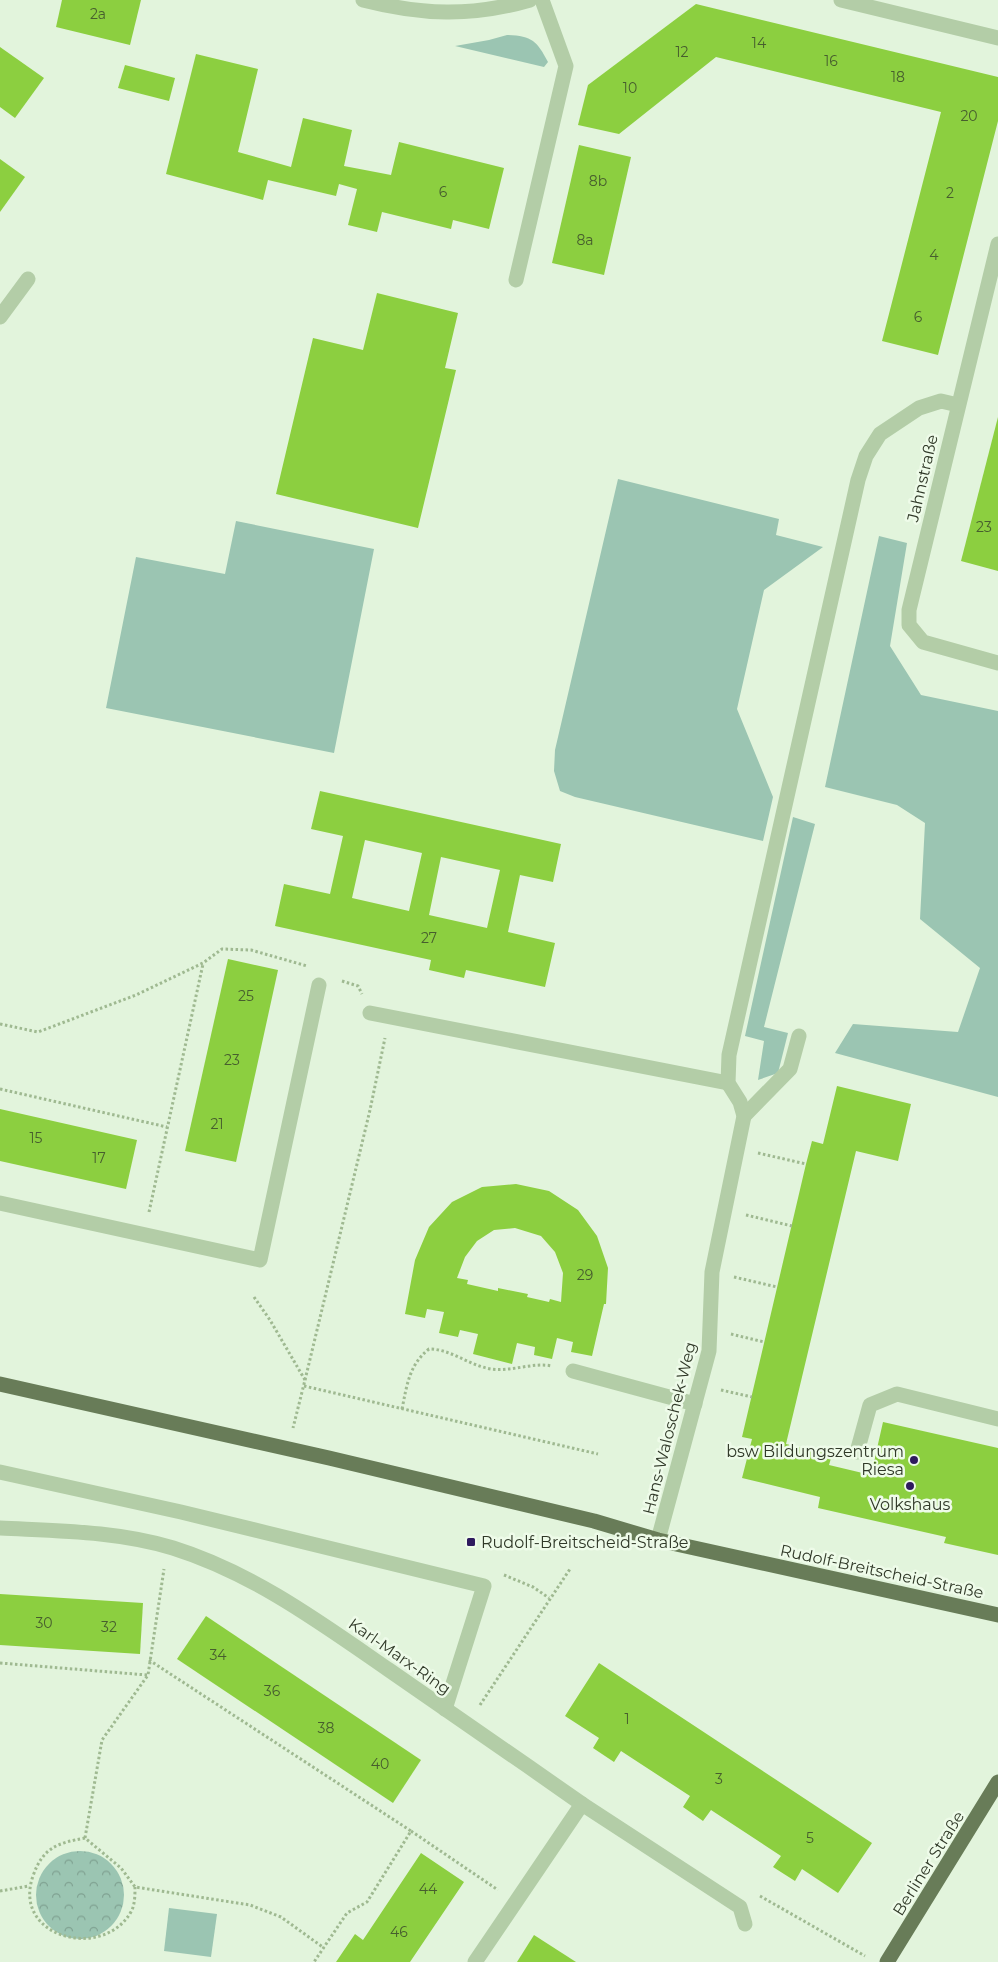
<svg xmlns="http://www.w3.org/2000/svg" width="998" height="1962" font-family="Montserrat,sans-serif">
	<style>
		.grass { fill: #9bc5b2 }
		.forest { fill: url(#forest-crowns) }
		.building { fill: #8ccf40; fill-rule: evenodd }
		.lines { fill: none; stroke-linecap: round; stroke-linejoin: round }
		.path { stroke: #9fb991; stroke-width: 3; stroke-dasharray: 2.5 2.5; stroke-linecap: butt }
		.minor { stroke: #b3cda7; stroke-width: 15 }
		.major { stroke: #687c58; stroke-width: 15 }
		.poi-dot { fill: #2e1a5e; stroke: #eefbe9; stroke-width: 2 }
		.labels { text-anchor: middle; stroke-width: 5; stroke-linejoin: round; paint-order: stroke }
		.number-label { font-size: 14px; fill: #475e2e }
		.street-label { font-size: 16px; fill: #303928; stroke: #eefbe9 }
		.poi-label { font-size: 16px; fill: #303928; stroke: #eefbe9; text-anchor: end }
	</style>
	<defs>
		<pattern id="forest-crowns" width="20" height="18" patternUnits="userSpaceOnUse" patternTransform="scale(1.25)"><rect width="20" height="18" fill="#9bc5b2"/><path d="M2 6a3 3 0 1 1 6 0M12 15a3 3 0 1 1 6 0" fill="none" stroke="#7fa191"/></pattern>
	</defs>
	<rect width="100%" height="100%" fill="#e2f4dc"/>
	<g class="grass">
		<path d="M507,35C532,36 537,41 548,62L544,67L455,46L489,40Z"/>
		<path d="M618,479L779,519L776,535L823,547L764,590L737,709L773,797L763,841L575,797L560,791L554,771L555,750Z"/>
		<path d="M236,521L374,549L334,753L106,708L136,557L225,574Z"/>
		<path d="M879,536L907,543L890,646L921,695L998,711V1097L835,1053L853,1024L958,1032L980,968L920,919L925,823L897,805L825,787Z"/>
		<path d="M793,817L815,824L764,1027L788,1033L778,1073L758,1080L764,1041L745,1036Z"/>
		<path d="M169,1908L217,1914L211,1957L164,1951Z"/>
	</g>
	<circle class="forest" cx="80" cy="1895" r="44"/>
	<g class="building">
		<path d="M62,0H141L130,45L56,27Z"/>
		<path d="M696,4L998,77V121L938,355L882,341L941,112L716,57L619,134L578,125L588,85Z"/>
		<path d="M0,47L44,78L15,118L0,107Z"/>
		<path d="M196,54L258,69L238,152L291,167L303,118L352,130L344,166L391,175L399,142L504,168L489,229L453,220L451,229L382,212L377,232L348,225L357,189L339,184L336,196L268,180L263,200L166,174Z"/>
		<path d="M125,65L175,78L169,101L118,88Z"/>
		<path d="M579,145L631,157L604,275L552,263Z"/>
		<path d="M0,159L25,177L0,212Z"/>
		<path d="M377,293L458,313L445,368L456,370L418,528L276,494L313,338L363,350Z"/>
		<path d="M998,417V571L961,561Z"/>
		<path d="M320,791L561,844L553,882L520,875L508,932L555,943L545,987L466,970L464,978L429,970L431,960L275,926L284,884L330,894L343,836L311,829ZM365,840L422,853L409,911L352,898ZM441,857L500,870L487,928L429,915Z"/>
		<path d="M228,959L278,970L236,1162L185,1151Z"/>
		<path d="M837,1086L911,1104L898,1161L856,1151L786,1444L832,1455L829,1465L871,1475L883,1422L998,1448V1555L944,1543L946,1537L818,1508L820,1497L742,1478L752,1439L742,1437L806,1164L812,1141L823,1144Z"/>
		<path d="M0,1109L137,1140L126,1189L0,1161Z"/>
		<path d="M516,1184L549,1191L578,1210L597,1236L608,1268L606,1304H604L592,1356L571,1352L573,1342L557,1338L552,1359L534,1355L535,1347L517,1343L512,1364L473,1354L478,1334L460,1330L458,1337L439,1333L444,1312L427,1309L425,1318L405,1314L415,1260L429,1227L452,1202L482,1187ZM515,1228L541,1236L555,1252L563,1273L561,1302L550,1299L549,1302L527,1297L528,1294L498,1288V1291L467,1284L468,1280L457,1278L465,1257L477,1241L494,1230Z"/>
		<path d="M0,1594L143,1603L140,1654L0,1645Z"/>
		<path d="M206,1616L421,1760L393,1803L177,1659Z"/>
		<path d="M599,1663L872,1843L838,1893L802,1869L795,1881L773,1867L781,1856L711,1810L703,1821L683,1807L690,1796L621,1751L614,1762L593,1748L599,1738L565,1716Z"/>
		<path d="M421,1853L464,1882L410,1962H336L355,1934L363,1940Z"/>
		<path d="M534,1935L576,1962H517Z"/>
	</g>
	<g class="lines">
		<g class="path">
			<path d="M342,981L358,986L362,994"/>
			<path d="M0,1024L38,1032L136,995L203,963L222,949L251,950L307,966"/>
			<path d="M0,1089L167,1127"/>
			<path d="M758,1153L806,1164"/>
			<path d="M149,1212L203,964"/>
			<path d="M746,1215L792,1226"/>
			<path d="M734,1277L777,1287"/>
			<path d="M254,1297L270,1320L305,1380L293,1428"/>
			<path d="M731,1334L764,1342"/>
			<path d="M305,1380L370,1110L385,1038"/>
			<path d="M304,1386L598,1454"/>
			<path d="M721,1390L752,1397"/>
			<path d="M402,1409C407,1385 409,1365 429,1349C451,1349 468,1365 491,1369C511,1372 533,1362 552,1366"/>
			<path d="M504,1575L533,1587L549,1598"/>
			<path d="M149,1660L411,1831L367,1902L347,1913L314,1962"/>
			<path d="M0,1663L147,1675"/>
			<path d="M480,1705L570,1569"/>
			<path d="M411,1831L498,1890"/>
			<path d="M85,1838L102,1740L148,1675L164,1569"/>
			<path d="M135,1887C135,1894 135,1903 132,1910C105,1962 11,1938 33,1876C43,1847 58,1843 85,1838L121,1868L135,1887L250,1905L281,1917L324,1948"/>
			<path d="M0,1891L29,1886"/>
			<path d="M760,1896L865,1956"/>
		</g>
		<g class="minor">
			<path d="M363,0C421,15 472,17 530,0"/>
			<path d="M841,0L998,38"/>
			<path d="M998,244L909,610V625L923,642L998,663"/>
			<path d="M516,280L566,66L542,0"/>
			<path d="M0,317L28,279"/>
			<path d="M370,1013L728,1083"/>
			<path d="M744,1116L790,1069L799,1036"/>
			<path d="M0,1203L260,1260L319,985"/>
			<path d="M573,1371L695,1404"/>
			<path d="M857,1452L870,1405L897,1394L998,1419"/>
			<path d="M0,1472L181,1512L484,1586L445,1709"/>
			<path d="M0,1528C58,1531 117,1531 173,1548C253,1573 321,1623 389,1670C454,1715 518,1759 582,1804L475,1962"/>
			<path d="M658,1540L709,1351L712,1272L744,1116L740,1102L728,1083L729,1055L858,480L866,456L880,434L919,408L941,401L958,405"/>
			<path d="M582,1804L740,1907L745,1924"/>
		</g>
		<g class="major">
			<path d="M0,1384L329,1458L594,1521L658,1540L998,1615"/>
			<path d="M887,1962L998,1782"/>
		</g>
	</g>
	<g class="poi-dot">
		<circle cx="914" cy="1460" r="5"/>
		<circle cx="910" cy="1486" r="5"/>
		<rect x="466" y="1537" width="10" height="10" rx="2.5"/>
	</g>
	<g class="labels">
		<g class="number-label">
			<text x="98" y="19">2a</text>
			<text x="759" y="48">14</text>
			<text x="682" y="57">12</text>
			<text x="831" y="66">16</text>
			<text x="898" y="82">18</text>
			<text x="630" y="93">10</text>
			<text x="969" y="121">20</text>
			<text x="598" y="186">8b</text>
			<text x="443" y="197">6</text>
			<text x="950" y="198">2</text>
			<text x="585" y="245">8a</text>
			<text x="934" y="260">4</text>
			<text x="918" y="322">6</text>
			<text x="984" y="532">23</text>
			<text x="429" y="943">27</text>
			<text x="246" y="1001">25</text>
			<text x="232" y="1065">23</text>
			<text x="217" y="1129">21</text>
			<text x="36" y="1143">15</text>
			<text x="99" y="1163">17</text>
			<text x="585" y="1280">29</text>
			<text x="44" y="1628">30</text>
			<text x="109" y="1632">32</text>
			<text x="218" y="1660">34</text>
			<text x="272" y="1696">36</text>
			<text x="627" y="1724">1</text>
			<text x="326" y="1733">38</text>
			<text x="380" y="1769">40</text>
			<text x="719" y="1784">3</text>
			<text x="810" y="1843">5</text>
			<text x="428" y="1894">44</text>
			<text x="399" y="1937">46</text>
		</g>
		<g class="street-label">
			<text transform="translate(922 478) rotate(-77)" y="6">Jahnstraße</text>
			<text transform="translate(669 1428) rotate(-76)" y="6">Hans-Waloschek-Weg</text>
			<text transform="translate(882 1571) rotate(12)" y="6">Rudolf-Breitscheid-Straße</text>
			<text transform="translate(400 1656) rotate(35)" y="6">Karl-Marx-Ring</text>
			<text transform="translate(928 1863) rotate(-58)" y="6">Berliner Straße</text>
		</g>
		<g class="poi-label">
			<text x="904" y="1457">bsw Bildungszentrum<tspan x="904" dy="18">Riesa</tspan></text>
			<text x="910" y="1510" text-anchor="middle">Volkshaus</text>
			<text x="481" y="1548" text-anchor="start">Rudolf-Breitscheid-Straße</text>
		</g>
	</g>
</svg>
